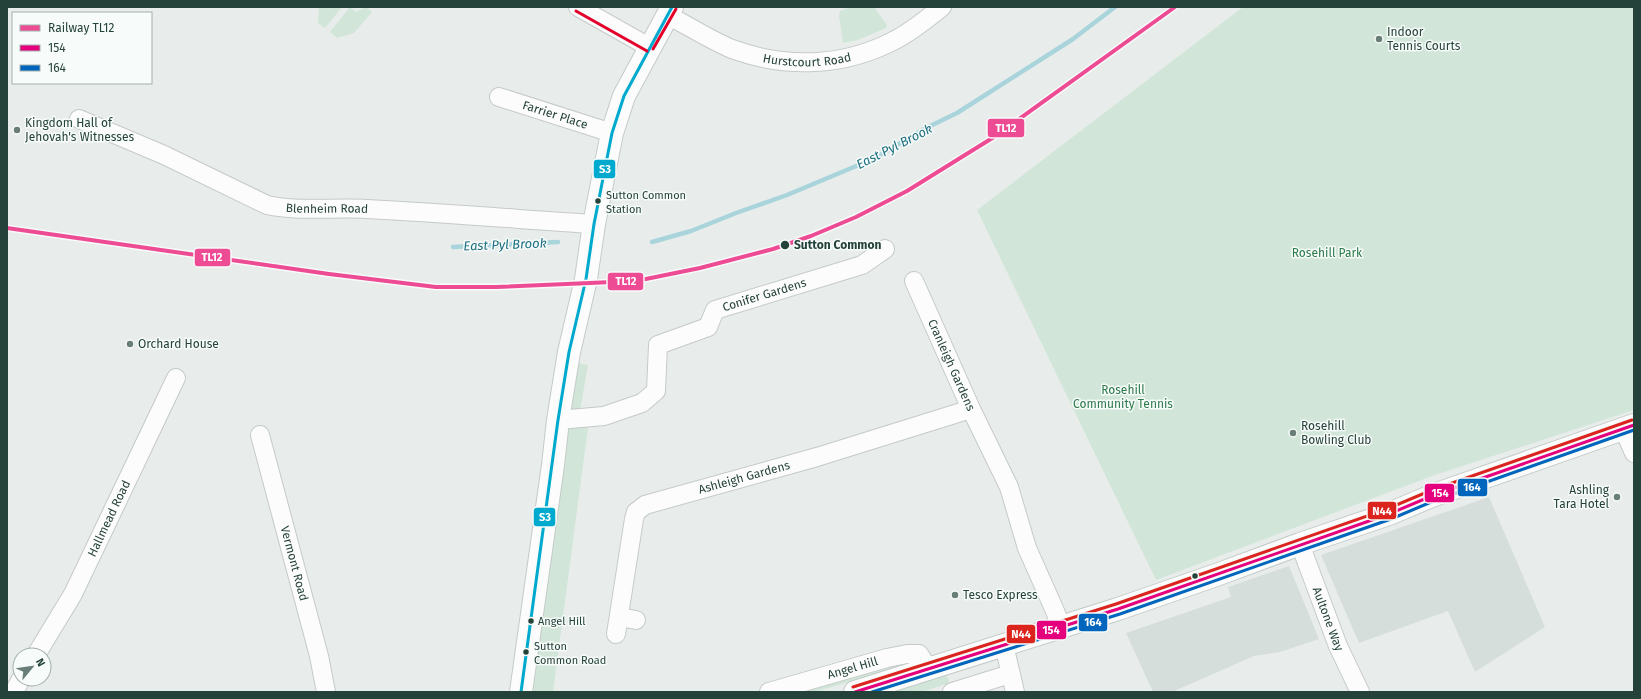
<svg xmlns="http://www.w3.org/2000/svg" width="1641" height="699" font-family="'Fira Sans',sans-serif">
	<style>
		.built { fill: #d6dedb }
		.green { fill: #d1e6d8 }
		.lines { fill: none; stroke-linecap: round; stroke-linejoin: round }
		.stream { stroke: #a9d4db; stroke-width: 4.5 }
		.minor-casing { stroke: #c5cac8; stroke-width: 20 }
		.secondary-casing { stroke: #c3cbc8; stroke-width: 24 }
		.minor { stroke: #fcfcfc; stroke-width: 18 }
		.secondary { stroke: #fcfcfc; stroke-width: 22 }
		.bus-1-casing { stroke: #f7fbf9; stroke-width: 6 }
		.bus-2-casing { stroke: #f7fbf9; stroke-width: 6 }
		.bus-3-casing { stroke: #f7fbf9; stroke-width: 6 }
		.bus-4-casing { stroke: #f7fbf9; stroke-width: 6 }
		.bus-5-casing { stroke: #f7fbf9; stroke-width: 6 }
		.bus-1 { stroke: #e5007d; stroke-width: 3 }
		.bus-2 { stroke: #0065bd; stroke-width: 3 }
		.bus-3 { stroke: #dc241f; stroke-width: 3 }
		.bus-4 { stroke: #00a9ce; stroke-width: 3 }
		.bus-5 { stroke: #e4002b; stroke-width: 3 }
		.rail-1-casing { stroke: #f7fbf9; stroke-width: 7 }
		.rail-1 { stroke: #ee4b95; stroke-width: 4 }
		.poi-dot { fill: #697e78; stroke: #f7fbf9; stroke-width: 1.5 }
		.bus-dot { fill: #24423a; stroke: #f7fbf9; stroke-width: 1.5 }
		.labels { text-anchor: middle; stroke-width: 3; stroke-linejoin: round; paint-order: stroke }
		.bus-label { font-size: 11px; fill: #24423a; stroke: #f7fbf9; text-anchor: start }
		.poi-label { font-size: 12px; fill: #24423a; stroke: #f7fbf9; text-anchor: start }
		.street-label { font-size: 12px; fill: #24423a; stroke: #f7fbf9 }
		.stop-label { font-size: 12px; font-weight: bold; fill: #24423a; stroke: #f7fbf9; text-anchor: start }
		.park-label { font-size: 12px; fill: #2d7a4b; stroke: #f7fbf9 }
		.water-label { font-size: 13px; font-style: italic; fill: #1c6f80; stroke: #f7fbf9 }
		.line-badge { stroke: #f7fbf9; stroke-width: 1.5 }
		.badge-label { font-size: 11px; text-anchor: middle; font-weight: bold; fill: #fff }
	</style>
	<rect width="100%" height="100%" fill="#e8edeb"/>
	<g class="built">
		<path d="M1489,497L1545,627L1475,672L1448,611L1359,643L1321,555Z"/>
		<path d="M1289,566L1319,639L1280,652L1254,656L1172,692H1153L1126,633L1231,597L1228,587Z"/>
	</g>
	<g class="green">
		<path d="M319,7H342L325,28L318,23Z"/>
		<path d="M350,7L356,12L366,7L372,12L354,33L337,38L330,32Z"/>
		<path d="M851,7H874L887,25L886,28L858,40L843,43L839,16L840,11Z"/>
		<path d="M1243,7H1634V410L1432,476L1156,580L977,210Z"/>
		<path d="M570,361L588,365L578,422L589,420L553,692H524Z"/>
		<path d="M910,661L909,664L815,692H794Z"/>
		<path d="M944,674L948,678L949,683L922,692H883Z"/>
	</g>
	<g class="lines">
		<g class="stream">
			<path d="M652,242L691,231L736,213L787,195L873,159L926,128L957,113L1073,39L1115,7"/>
			<path d="M453,247L558,242"/>
		</g>
		<g class="minor-casing">
			<g id="minor">
				<path d="M578,7L649,47"/>
				<path id="s1" d="M667,15C689,26 710,40 732,49C786,69 844,67 895,40C911,32 928,18 942,7"/>
				<path id="s2" d="M499,97L612,133"/>
				<path id="s3" d="M79,119L164,155L267,205C299,212 333,207 367,209C442,213 518,219 594,224"/>
				<path id="s4" d="M914,281L971,409L1009,487L1027,548L1055,611L1061,627"/>
				<path id="s5" d="M558,420L604,416L642,403L656,391L658,345L708,327L715,310L862,265L885,249"/>
				<path d="M1623,428L1634,453"/>
				<path id="s6" d="M260,435L319,656L326,692"/>
				<path id="s7" d="M1300,544L1338,646L1360,692"/>
				<path d="M619,617L636,620"/>
				<path id="s8" d="M616,634L634,519L636,512L645,505L817,457L971,409"/>
				<path d="M1004,645L1015,692"/>
				<path id="s9" d="M36,655L73,594L176,378"/>
				<path d="M14,692L21,679"/>
				<path id="s10" d="M769,692L887,658L907,654H919L929,670"/>
				<path d="M952,692L1010,674"/>
			</g>
		</g>
		<g class="secondary-casing">
			<g id="secondary">
				<path d="M521,692L553,465L558,420L569,352L586,279L594,224L612,133L624,96L672,7"/>
				<path d="M855,692L1118,609L1219,574L1300,544L1389,514L1434,495L1634,425"/>
			</g>
		</g>
		<use href="#minor" class="minor"/>
		<use href="#secondary" class="secondary"/>
		<g class="bus-1-casing">
			<path id="bus-1" d="M855,692L1118,609L1389,514L1434,495L1634,425"/>
		</g>
		<g class="bus-2-casing">
			<path id="bus-2" d="M872,692L1120,614L1391,519L1436,500L1634,430"/>
		</g>
		<g class="bus-3-casing">
			<path id="bus-3" d="M853,687L1116,604L1387,509L1432,490L1632,420"/>
		</g>
		<g class="bus-4-casing">
			<path id="bus-4" d="M521,692L558,420L569,352L586,279L594,224L612,133L624,96L672,7"/>
		</g>
		<g class="bus-5-casing">
			<g id="bus-5">
				<path d="M576,11L647,51"/>
				<path d="M653,49L676,9"/>
			</g>
		</g>
		<use href="#bus-1" class="bus-1"/>
		<use href="#bus-2" class="bus-2"/>
		<use href="#bus-3" class="bus-3"/>
		<use href="#bus-4" class="bus-4"/>
		<use href="#bus-5" class="bus-5"/>
		<g class="rail-1-casing">
			<path id="rail-1" d="M7,228L329,274L436,287H496L636,281L700,268L773,249L811,236L856,217L907,191L994,137L1175,7"/>
		</g>
		<use href="#rail-1" class="rail-1"/>
	</g>
	<g class="poi-dot">
		<circle cx="1379" cy="39" r="4"/>
		<circle cx="17" cy="130" r="4"/>
		<circle cx="130" cy="344" r="4"/>
		<circle cx="1293" cy="433" r="4"/>
		<circle cx="1617" cy="497" r="4"/>
		<circle cx="955" cy="595" r="4"/>
	</g>
	<g class="bus-dot">
		<circle cx="598" cy="201" r="3.5"/>
		<circle cx="785" cy="245" r="5"/>
		<circle cx="1195" cy="576" r="3.5"/>
		<circle cx="531" cy="621" r="3.5"/>
		<circle cx="526" cy="652" r="3.5"/>
	</g>
	<g class="labels">
		<g class="bus-label">
			<text x="606" y="199">Sutton Common<tspan x="606" dy="14">Station</tspan></text>
			<text x="538" y="625">Angel Hill</text>
			<text x="534" y="650">Sutton<tspan x="534" dy="14">Common Road</tspan></text>
		</g>
		<g class="poi-label">
			<text x="1387" y="36">Indoor<tspan x="1387" dy="14">Tennis Courts</tspan></text>
			<text x="25" y="127">Kingdom Hall of<tspan x="25" dy="14">Jehovah's Witnesses</tspan></text>
			<text x="138" y="348">Orchard House</text>
			<text x="1301" y="430">Rosehill<tspan x="1301" dy="14">Bowling Club</tspan></text>
			<text x="1609" y="494" text-anchor="end">Ashling<tspan x="1609" dy="14">Tara Hotel</tspan></text>
			<text x="963" y="599">Tesco Express</text>
		</g>
		<g class="street-label">
			<text dy="4" stroke="none"><textPath href="#s1" startOffset="150">Hurstcourt Road</textPath></text>
			<text dy="4" stroke="none"><textPath href="#s2" startOffset="59">Farrier Place</textPath></text>
			<text dy="4" stroke="none"><textPath href="#s3" startOffset="267">Blenheim Road</textPath></text>
			<text dy="4" stroke="none"><textPath href="#s5" startOffset="274">Conifer Gardens</textPath></text>
			<text dy="4" stroke="none"><textPath href="#s4" startOffset="92">Cranleigh Gardens</textPath></text>
			<text dy="4" stroke="none"><textPath href="#s8" startOffset="238">Ashleigh Gardens</textPath></text>
			<text dy="4" stroke="none"><textPath href="#s9" startOffset="155">Hallmead Road</textPath></text>
			<text dy="4" stroke="none"><textPath href="#s6" startOffset="133">Vermont Road</textPath></text>
			<text dy="4" stroke="none"><textPath href="#s7" startOffset="80">Aultone Way</textPath></text>
			<text dy="4" stroke="none"><textPath href="#s10" startOffset="87">Angel Hill</textPath></text>
		</g>
		<g class="stop-label">
			<text x="794" y="249">Sutton Common</text>
		</g>
		<g class="park-label">
			<text x="1327" y="257">Rosehill Park</text>
			<text x="1123" y="394">Rosehill<tspan x="1123" dy="14">Community Tennis</tspan></text>
		</g>
		<g class="water-label">
			<text transform="translate(894 146) rotate(-27)" y="5">East Pyl Brook</text>
			<text transform="translate(505 244) rotate(-2)" y="5">East Pyl Brook</text>
		</g>
	</g>
	<g class="line-badge">
		<rect x="987" y="118" width="38" height="20" rx="4" fill="#ee4b95"/>
		<rect x="593" y="159" width="23" height="20" rx="4" fill="#00a9ce"/>
		<rect x="194" y="248" width="37" height="19" rx="4" fill="#ee4b95"/>
		<rect x="607" y="272" width="37" height="19" rx="4" fill="#ee4b95"/>
		<rect x="1457" y="478" width="31" height="19" rx="4" fill="#0065bd"/>
		<rect x="1424" y="483" width="31" height="20" rx="4" fill="#e5007d"/>
		<rect x="1367" y="501" width="30" height="19" rx="4" fill="#dc241f"/>
		<rect x="533" y="507" width="23" height="20" rx="4" fill="#00a9ce"/>
		<rect x="1078" y="613" width="30" height="19" rx="4" fill="#0065bd"/>
		<rect x="1036" y="620" width="31" height="20" rx="4" fill="#e5007d"/>
		<rect x="1006" y="624" width="30" height="20" rx="4" fill="#dc241f"/>
	</g>
	<g class="badge-label">
		<text x="1006" y="132">TL12</text>
		<text x="605" y="173">S3</text>
		<text x="212" y="261">TL12</text>
		<text x="626" y="285">TL12</text>
		<text x="1472" y="491">164</text>
		<text x="1440" y="497">154</text>
		<text x="1382" y="515">N44</text>
		<text x="545" y="521">S3</text>
		<text x="1093" y="626">164</text>
		<text x="1051" y="634">154</text>
		<text x="1021" y="638">N44</text>
	</g>
	<rect width="1641" height="699" fill="none" stroke="#24423a" stroke-width="16"/>
	<rect x="12" y="12" width="140" height="72" fill="#f7fbf9" stroke="#a3b1ad"/>
	<rect x="20" y="25" width="20" height="6" fill="#ee4b95" stroke="#a3b1ad"/>
	<text x="48" y="32" font-size="12" fill="#24423a">Railway TL12</text>
	<rect x="20" y="45" width="20" height="6" fill="#e5007d" stroke="#a3b1ad"/>
	<text x="48" y="52" font-size="12" fill="#24423a">154</text>
	<rect x="20" y="65" width="20" height="6" fill="#0065bd" stroke="#a3b1ad"/>
	<text x="48" y="72" font-size="12" fill="#24423a">164</text>
	<g transform="translate(32 667) rotate(61)"><circle r="19" fill="#f7fbf9" stroke="#a3b1ad"/>
	<path d="M0-3L7 15L0 10L-7 15Z" fill="#697e78"/>
	<text y="-6" font-size="11" font-weight="bold" text-anchor="middle" fill="#24423a">N</text>
	</g>
</svg>
